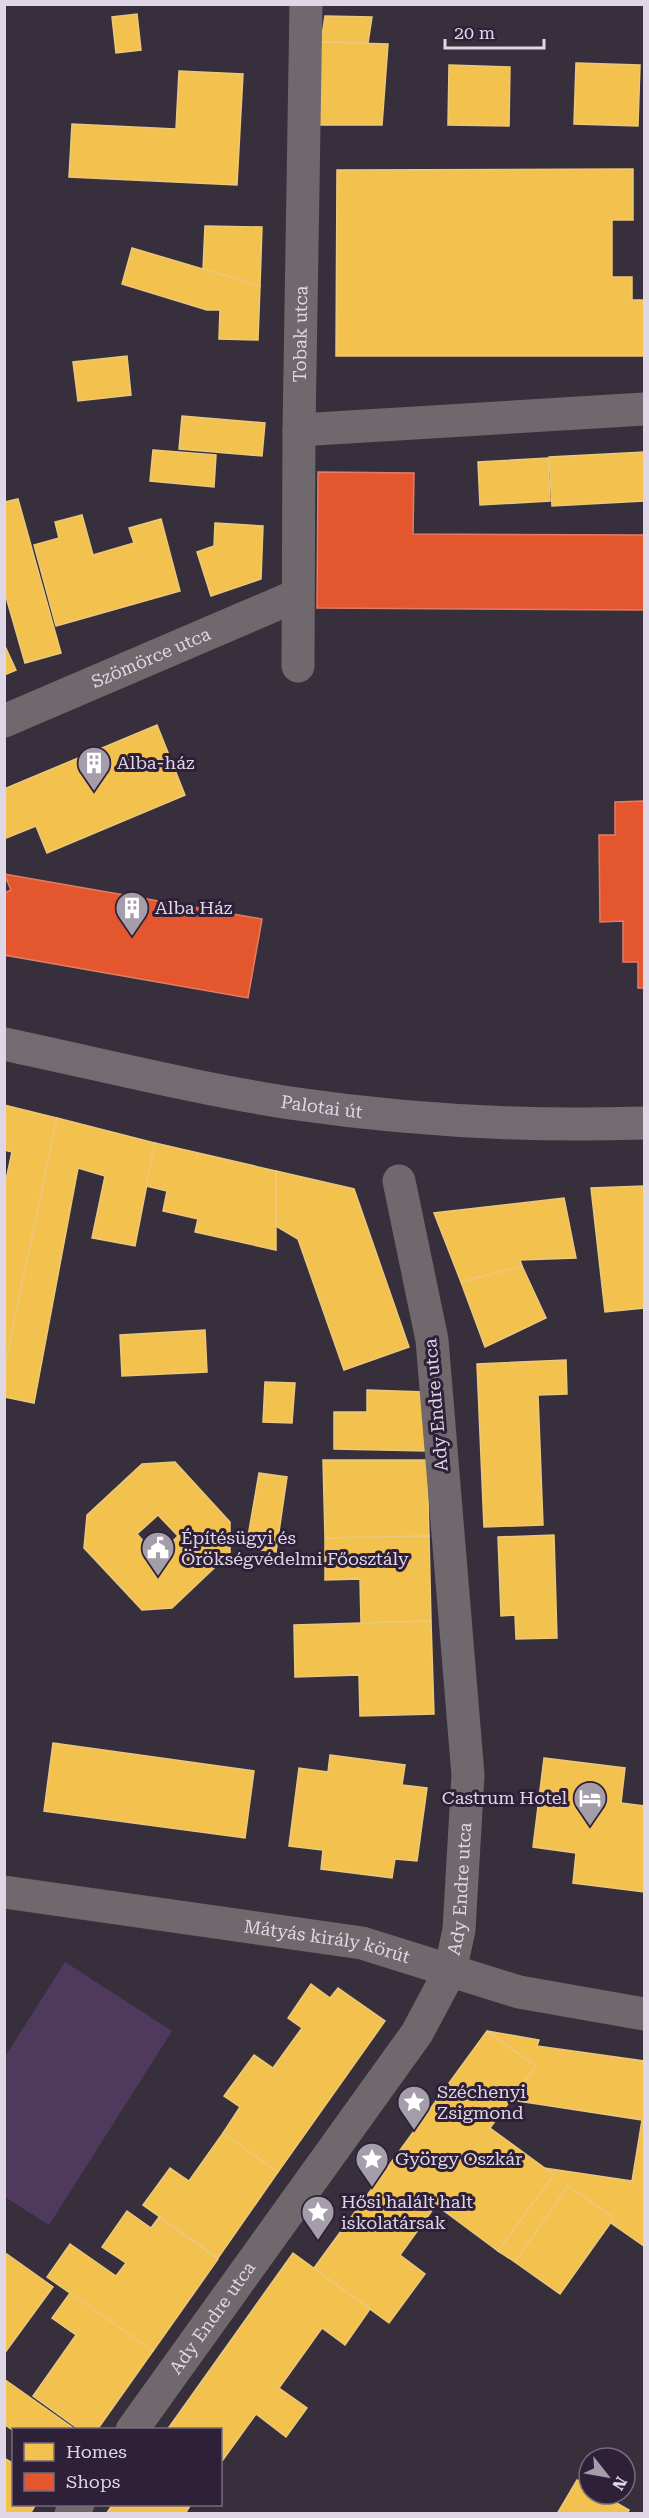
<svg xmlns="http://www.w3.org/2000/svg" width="649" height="2518" font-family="'Roboto Serif',serif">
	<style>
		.green { fill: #4f3a5e }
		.homes { fill: #f2c14e; stroke: #ecc87c; stroke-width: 1.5; fill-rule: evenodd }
		.shops { fill: #e4572e; stroke: #e27d65; stroke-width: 1.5 }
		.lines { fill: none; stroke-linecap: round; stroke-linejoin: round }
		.minor { stroke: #6f696e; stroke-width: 33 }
		.secondary { stroke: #726c72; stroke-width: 33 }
		.labels { text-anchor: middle; stroke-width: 6; stroke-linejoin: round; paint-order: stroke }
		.street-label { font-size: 18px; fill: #dfd7e6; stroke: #2e2038 }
		.poi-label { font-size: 18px; fill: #dfd7e6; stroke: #2e2038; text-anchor: start }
	</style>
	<rect width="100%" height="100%" fill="#37303c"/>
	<path class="green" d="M65,1962L172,2031L49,2225L5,2197V2057Z"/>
	<g class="homes">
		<path d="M137,14L141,50L116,53L112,17Z"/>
		<path d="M325,16L372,17L368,43L321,42Z"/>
		<path d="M321,42L388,44L382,125H319Z"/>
		<path d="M576,63L640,65L638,126L574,124Z"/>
		<path d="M449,65L510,67L509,126L448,125Z"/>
		<path d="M179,71L243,74L237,185L69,177L72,124L176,129Z"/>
		<path d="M633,169V220H612V277H632V300H644V356H336L337,170Z"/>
		<path d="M205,226L262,227L260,286L203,269Z"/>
		<path d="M132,248L260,286L258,340L219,339L220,310H207L122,284Z"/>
		<path d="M127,356L131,395L78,401L73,362Z"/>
		<path d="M182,416L265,423L262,456L179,449Z"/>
		<path d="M153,450L216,455L214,487L150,481Z"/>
		<path d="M644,452V501L552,506L549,457Z"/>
		<path d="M548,458L550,501L480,505L478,462Z"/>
		<path d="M18,499L61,653L25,663L4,590V502Z"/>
		<path d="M82,515L93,555L134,543L129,528L161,519L180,591L56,626L34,545L59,538L55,522Z"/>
		<path d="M215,523L263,526L261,579L211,596L197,552L214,546Z"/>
		<path d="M4,644L16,670L4,675Z"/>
		<path d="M157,725L185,795L47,853L36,826L4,839V789Z"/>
		<path d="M4,1105L57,1118L4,1370V1189L12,1152L4,1150Z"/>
		<path d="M57,1118L155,1143L135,1246L92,1238L105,1176L78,1168L34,1403L4,1397V1370Z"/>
		<path d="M155,1143L276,1171V1250L195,1232L198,1219L163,1211L167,1191L146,1186Z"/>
		<path d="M276,1171L354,1189L409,1347L344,1370L298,1239L276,1226Z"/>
		<path d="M644,1186V1308L605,1312L591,1188Z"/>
		<path d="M564,1198L576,1258L520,1260L522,1266L461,1282L434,1213Z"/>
		<path d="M522,1266L546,1318L485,1347L461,1282Z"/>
		<path d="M205,1330L207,1372L122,1376L120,1335Z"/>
		<path d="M566,1360L567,1394L538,1395L543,1525L484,1527L477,1364Z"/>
		<path d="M265,1382L295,1383L292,1423L263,1422Z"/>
		<path d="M367,1390L426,1392L427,1451L334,1449V1412H367Z"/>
		<path d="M323,1460H427L429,1536L325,1538Z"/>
		<path d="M175,1462L230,1522V1553L172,1608L142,1610L84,1548L87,1515L142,1464ZM158,1515L178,1536L157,1556L137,1534Z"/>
		<path d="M259,1473L287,1477L276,1552L246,1548Z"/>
		<path d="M554,1535L557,1638L516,1639L515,1615L501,1616L498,1537Z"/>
		<path d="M429,1536L431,1621L361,1623L360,1579L325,1580V1538Z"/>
		<path d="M431,1621L434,1714L360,1716L359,1675L295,1677L294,1625Z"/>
		<path d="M53,1743L254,1771L245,1838L44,1811Z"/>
		<path d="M330,1755L405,1765L402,1785L427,1788L417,1861L395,1859L392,1878L321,1869L323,1850L289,1846L299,1768L328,1772Z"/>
		<path d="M544,1758L625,1768L621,1803L644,1806V1892L573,1883L576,1853L533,1847Z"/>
		<path d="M311,1984L330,1998L338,1988L385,2021L278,2172L223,2133L240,2107L224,2096L254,2055L273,2068L302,2028L288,2018Z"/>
		<path d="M487,2031L536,2066L490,2128L554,2175L498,2251L436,2205L400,2255L425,2274L389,2323L314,2268Z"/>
		<path d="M487,2031L539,2040L537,2046L644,2061V2246L611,2223L614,2218L568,2186L515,2262L498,2251L554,2175L544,2168L632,2181L642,2120L511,2100L536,2066Z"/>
		<path d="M223,2133L278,2172L218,2258L143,2205L170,2168L189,2181Z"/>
		<path d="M568,2186L614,2218L560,2294L515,2262Z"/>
		<path d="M127,2211L151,2228L159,2217L218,2259L153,2351L47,2277L70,2244L116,2276L126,2263L102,2247Z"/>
		<path d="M4,2252L53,2287L4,2354Z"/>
		<path d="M293,2253L370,2309L345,2345L322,2328L279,2388L307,2408L286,2437L256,2414L220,2464V2430H167Z"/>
		<path d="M70,2293L153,2351L97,2430H80L33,2396L76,2335L52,2318Z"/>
		<path d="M4,2379L76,2430L14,2431L4,2424Z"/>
		<path d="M4,2458L14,2464V2504H36L30,2514H4Z"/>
		<path d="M577,2480L589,2487V2494H601L629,2510L627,2514H557Z"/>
		<path d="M113,2504H191L185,2514H106Z"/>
	</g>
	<g class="shops">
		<path d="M318,472L414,473L413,534L644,535V610L317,608Z"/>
		<path d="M644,801V988H638V962H623V921L600,922L599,835H615V802Z"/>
		<path d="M4,874L262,919L248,998L4,955V893L11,890Z"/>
	</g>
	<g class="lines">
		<g class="minor">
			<path d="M299,430L644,409"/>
			<path id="s1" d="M298,666L299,430L306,4"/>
			<path id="s2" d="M4,721L298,595"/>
			<path id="s3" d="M4,1892L362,1943L519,1992L644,2014"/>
			<path id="s4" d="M132,2430L417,2033L450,1971L459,1930L468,1775L432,1340L399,1181"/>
			<path d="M71,2514L78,2504"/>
		</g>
		<path class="secondary" id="s5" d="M4,1044C99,1064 194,1088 290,1103C407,1120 526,1127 644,1123"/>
	</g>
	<defs>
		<g id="building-pin" transform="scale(1.725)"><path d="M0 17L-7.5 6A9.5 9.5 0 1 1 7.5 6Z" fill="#a49daa" stroke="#2e2038"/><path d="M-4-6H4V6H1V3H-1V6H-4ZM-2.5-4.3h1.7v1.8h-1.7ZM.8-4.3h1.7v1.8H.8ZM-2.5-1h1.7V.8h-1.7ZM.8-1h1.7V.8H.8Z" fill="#fff"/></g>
		<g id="civic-pin" transform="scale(1.725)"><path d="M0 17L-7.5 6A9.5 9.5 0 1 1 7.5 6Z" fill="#a49daa" stroke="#2e2038"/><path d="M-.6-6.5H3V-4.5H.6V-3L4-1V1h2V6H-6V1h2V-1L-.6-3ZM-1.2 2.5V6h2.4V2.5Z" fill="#fff"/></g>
		<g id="hotel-pin" transform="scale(1.725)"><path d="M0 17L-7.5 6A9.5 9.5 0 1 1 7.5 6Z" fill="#a49daa" stroke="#2e2038"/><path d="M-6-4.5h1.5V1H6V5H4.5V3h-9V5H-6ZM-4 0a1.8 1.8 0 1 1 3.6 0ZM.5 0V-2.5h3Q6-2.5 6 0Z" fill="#fff"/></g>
		<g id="sight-pin" transform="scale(1.725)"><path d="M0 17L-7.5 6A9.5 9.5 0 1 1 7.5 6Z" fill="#a49daa" stroke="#2e2038"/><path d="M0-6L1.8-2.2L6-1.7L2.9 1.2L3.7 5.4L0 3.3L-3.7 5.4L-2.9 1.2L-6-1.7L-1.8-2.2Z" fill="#fff"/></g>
	</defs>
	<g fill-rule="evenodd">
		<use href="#building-pin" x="94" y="763"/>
		<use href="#building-pin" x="132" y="908"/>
		<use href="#civic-pin" x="158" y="1548"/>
		<use href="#hotel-pin" x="590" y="1798"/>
		<use href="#sight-pin" x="414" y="2102"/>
		<use href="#sight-pin" x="372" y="2159"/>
		<use href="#sight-pin" x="318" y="2212"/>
	</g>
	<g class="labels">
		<g class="street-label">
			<text dy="6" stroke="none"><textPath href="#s1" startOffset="332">Tobak utca</textPath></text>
			<text dy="6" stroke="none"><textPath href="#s2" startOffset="160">Szömörce utca</textPath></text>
			<text dy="6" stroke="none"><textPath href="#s5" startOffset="324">Palotai út</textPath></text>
			<text transform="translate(436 1405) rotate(-95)" y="6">Ady Endre utca</text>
			<text dy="6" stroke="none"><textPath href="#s4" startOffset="642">Ady Endre utca</textPath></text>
			<text dy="6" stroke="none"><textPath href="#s3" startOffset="327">Mátyás király körút</textPath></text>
			<text dy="6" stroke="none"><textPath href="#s4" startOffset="138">Ady Endre utca</textPath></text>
		</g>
		<g class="poi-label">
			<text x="117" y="769">Alba-ház</text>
			<text x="155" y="914">Alba Ház</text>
			<text x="181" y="1544">Építésügyi és<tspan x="181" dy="21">Örökségvédelmi Főosztály</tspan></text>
			<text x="567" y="1804" text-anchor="end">Castrum Hotel</text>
			<text x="437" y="2098">Széchenyi<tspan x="437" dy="21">Zsigmond</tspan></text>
			<text x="395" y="2165">György Oszkár</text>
			<text x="341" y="2208">Hősi halált halt<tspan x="341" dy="21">iskolatársak</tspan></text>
		</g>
	</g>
	<rect width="649" height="2518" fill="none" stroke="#dfd7e6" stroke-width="12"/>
	<rect x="12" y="2428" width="210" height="78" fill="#2e2038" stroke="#75697e" stroke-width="1.5"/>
	<rect x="24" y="2443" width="30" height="18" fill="#f2c14e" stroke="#75697e" stroke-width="1.5"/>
	<text x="66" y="2458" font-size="18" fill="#dfd7e6">Homes</text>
	<rect x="24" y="2473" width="30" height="18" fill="#e4572e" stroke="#75697e" stroke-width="1.5"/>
	<text x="66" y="2488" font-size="18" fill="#dfd7e6">Shops</text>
	<g transform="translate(607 2476) rotate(121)"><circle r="28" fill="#2e2038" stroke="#75697e" stroke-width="1.5"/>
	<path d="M0-4.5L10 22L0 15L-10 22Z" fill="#a49daa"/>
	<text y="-9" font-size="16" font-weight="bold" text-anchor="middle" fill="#dfd7e6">N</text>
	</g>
	<path d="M445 39v9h99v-9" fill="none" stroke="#dfd7e6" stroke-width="3"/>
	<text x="454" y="39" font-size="18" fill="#dfd7e6" stroke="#2e2038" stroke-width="4.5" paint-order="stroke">20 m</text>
</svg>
